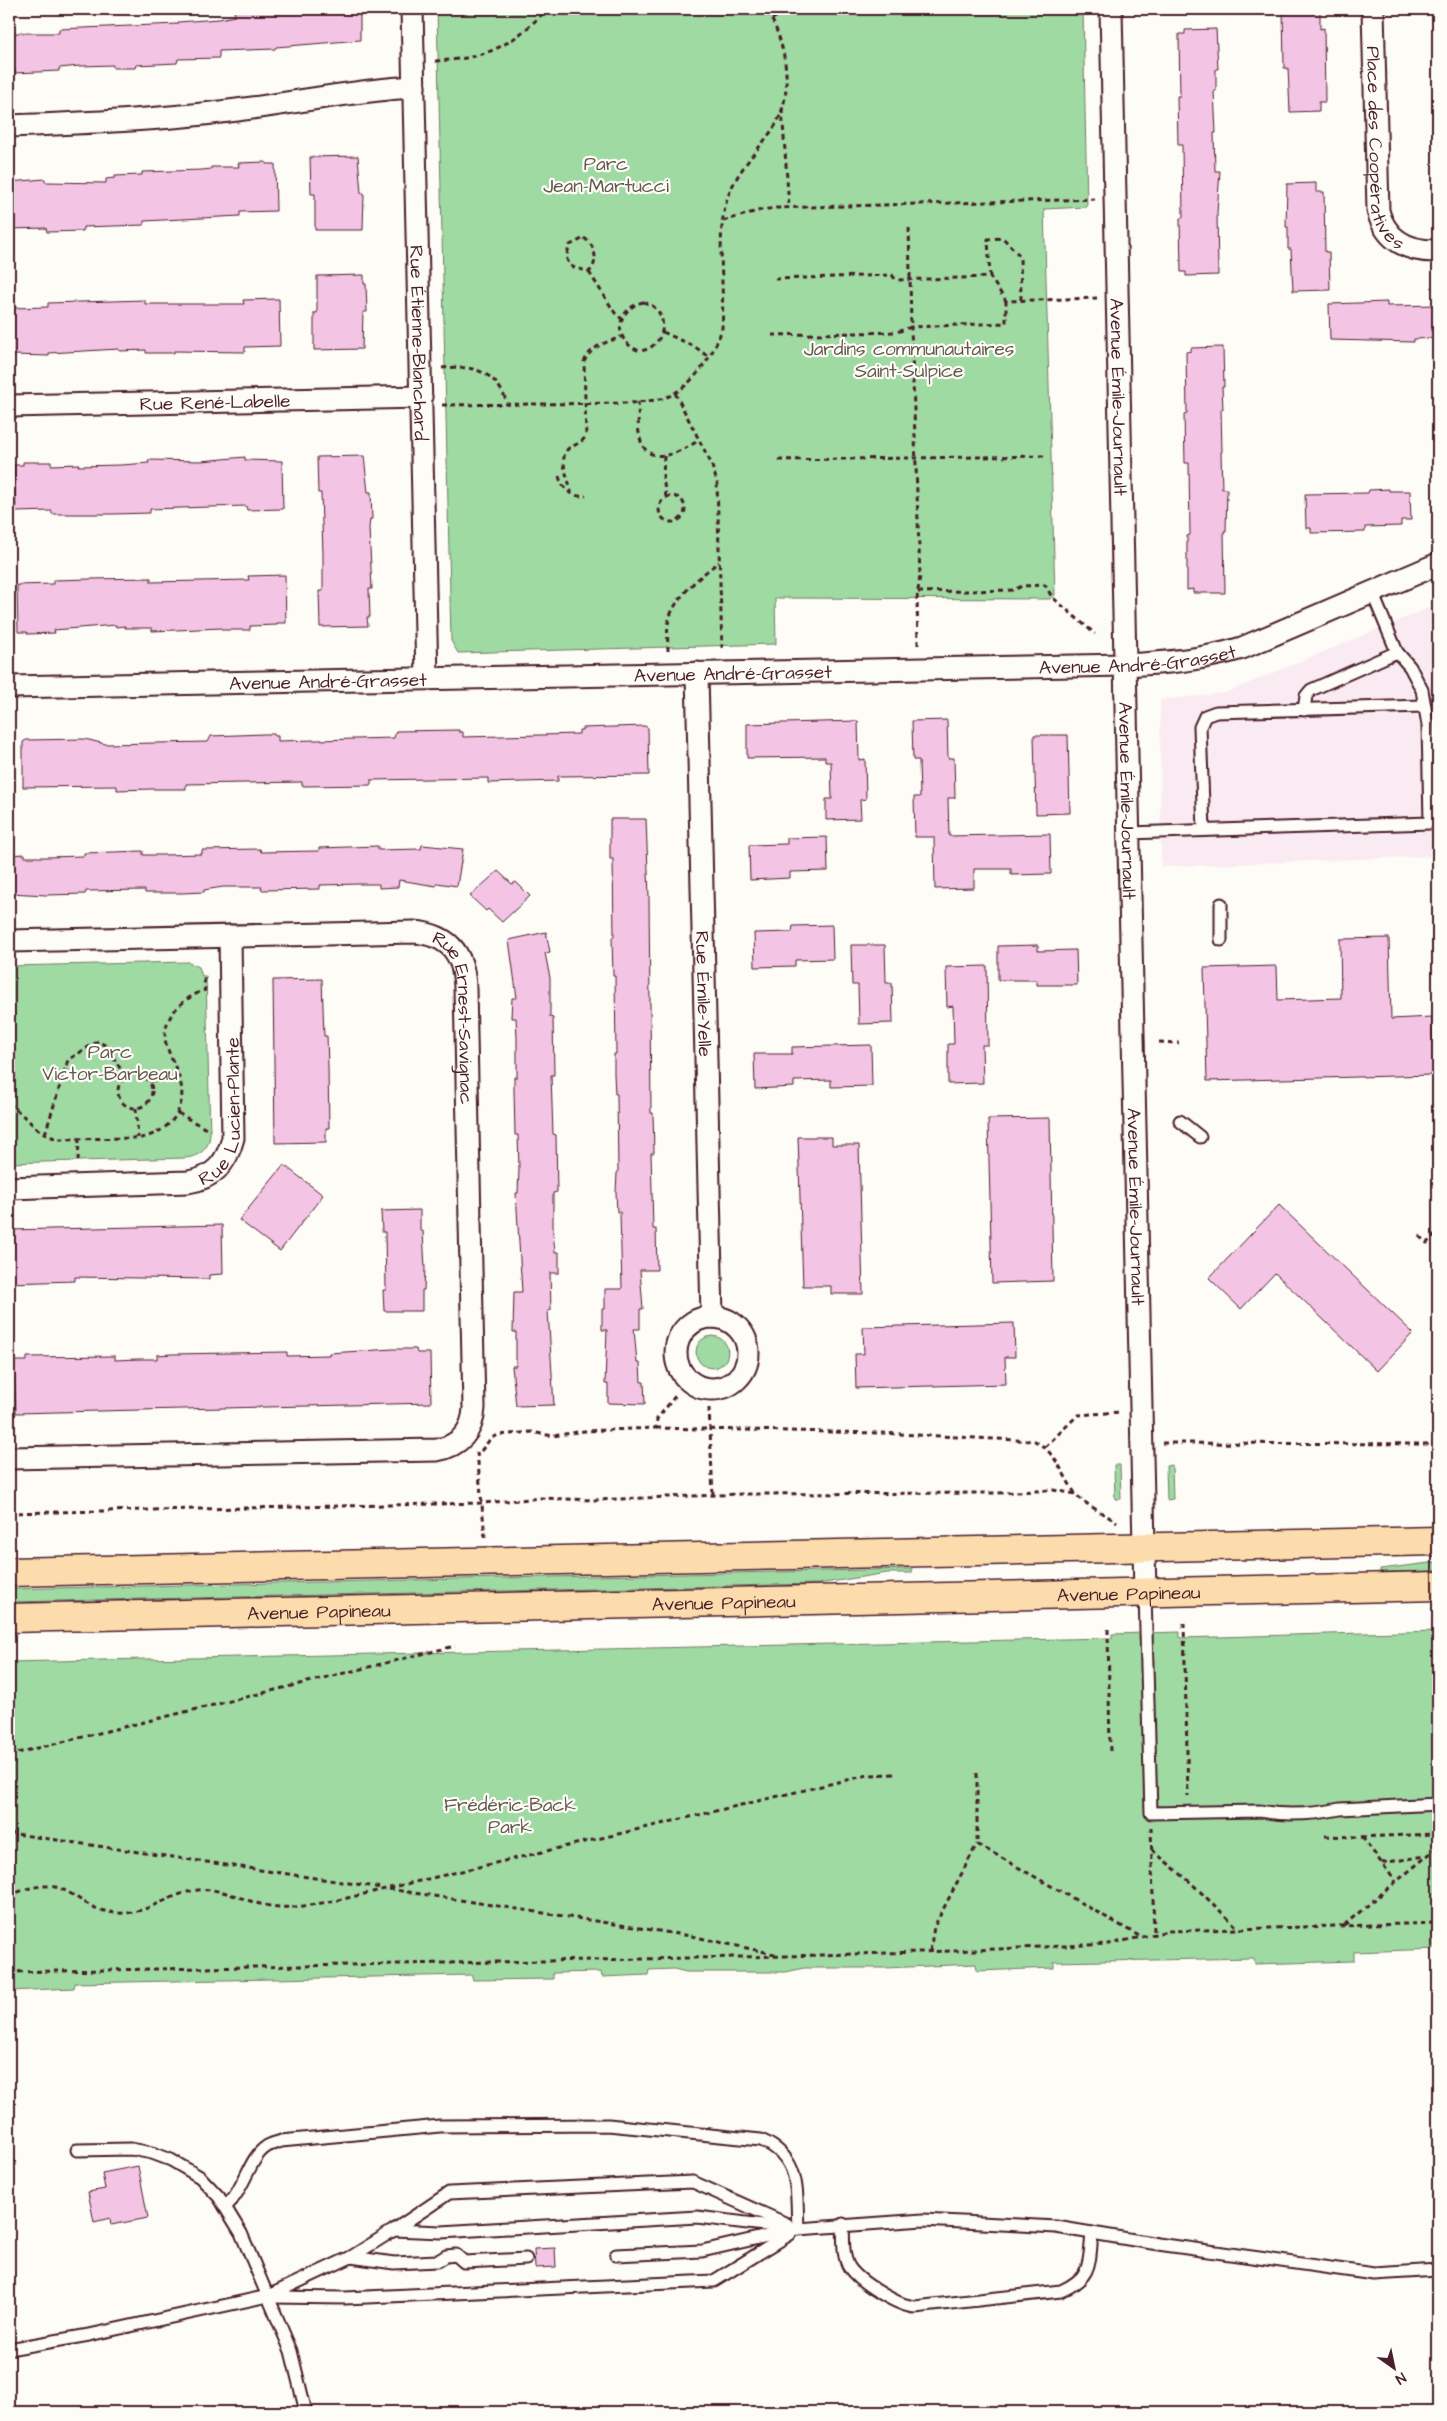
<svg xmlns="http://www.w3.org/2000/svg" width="1447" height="2421" font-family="'Architects Daughter',sans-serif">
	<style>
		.built { fill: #faebf2 }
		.green { fill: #9edaa1; stroke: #747c66 }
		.building { fill: #f4c4e5; stroke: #4a1f2b }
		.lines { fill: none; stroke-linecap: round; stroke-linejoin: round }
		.service-casing { stroke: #4a1f2b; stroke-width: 15 }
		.minor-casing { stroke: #4a1f2b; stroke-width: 25 }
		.primary-casing { stroke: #4a1f2b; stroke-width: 31 }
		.path { stroke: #4a1f2b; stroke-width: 3; stroke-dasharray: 5 4; stroke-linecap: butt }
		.service { stroke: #fdfcf7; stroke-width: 11 }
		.minor { stroke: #fdfcf7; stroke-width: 21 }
		.primary { stroke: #fcdcac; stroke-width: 28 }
		.labels { text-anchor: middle; stroke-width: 4.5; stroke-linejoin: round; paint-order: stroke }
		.street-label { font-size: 19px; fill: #4a1f2b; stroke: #fdfcf7 }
		.park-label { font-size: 19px; fill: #63574e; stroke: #fdfcf7 }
	</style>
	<rect width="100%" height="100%" fill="#fdfcf7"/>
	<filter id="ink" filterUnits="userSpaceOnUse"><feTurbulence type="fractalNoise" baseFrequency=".02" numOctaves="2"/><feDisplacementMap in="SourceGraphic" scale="10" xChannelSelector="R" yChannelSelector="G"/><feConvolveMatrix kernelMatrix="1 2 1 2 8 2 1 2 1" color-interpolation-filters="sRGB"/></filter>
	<g filter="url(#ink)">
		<path class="built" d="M1438,604V856L1161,867L1160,700L1225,693Z"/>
		<g class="green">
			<path d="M437,9H1083L1087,207L1044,209L1055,595L1050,599L775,598L776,644L458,653L451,641Z"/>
			<path d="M188,962L199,967L202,976H206L210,1135C209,1149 199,1157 185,1158L9,1163V966Z"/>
			<circle cx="712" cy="1352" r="16"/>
			<path d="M1114,1465H1120L1121,1499H1115Z"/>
			<path d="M1172,1465L1173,1499L1167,1500L1166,1466Z"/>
			<path d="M1438,1562V1571L1380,1572V1569Z"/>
			<path d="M912,1569V1573H887L818,1584L9,1602V1589Z"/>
			<path d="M1438,1631V1949L1354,1952V1961L1255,1964L1254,1958L1054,1962V1968L977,1971L976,1964L885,1968H804L786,1972H686L674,1969L649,1970L648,1975L602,1977L601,1972L553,1973V1979L473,1980L471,1975L75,1983L74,1988L9,1991V1662L1109,1638H1112V1634L1180,1632V1638Z"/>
		</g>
		<g class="building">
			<path d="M252,9H360V40L276,47L275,49L219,51V58L178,59L177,63L136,65L135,68H113V65L80,66L59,68V71L15,73V69H9V33H59V29L178,24V22L219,19L235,16L234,11Z"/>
			<path d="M1283,9H1320V29L1324,28L1325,102H1319V111L1290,112L1288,68H1284Z"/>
			<path d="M1216,29L1218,69H1216V91H1214L1216,133H1214L1215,171H1220L1217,213L1218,275L1186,276V272H1181L1180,218H1183L1182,145H1178L1177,96H1180L1179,34H1185V30Z"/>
			<path d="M358,156L361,193H364L363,230H315V194H311L310,157Z"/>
			<path d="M266,162V164H275L276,211L240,212V216L144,221V225L83,227V231L47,232L46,228L10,229L9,182L45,179V182L106,183V179L115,178V176L142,175V172L202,170L211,169V167H239L238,163Z"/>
			<path d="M1316,183V192H1324L1325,252H1329L1330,290L1293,291L1291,249H1288V227H1286L1287,184Z"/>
			<path d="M364,275V284H366L367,312H363L362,349L314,350V313H317V276Z"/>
			<path d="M279,299L280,346L245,347V352L174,351V353H146V350L119,351V349L49,353V356L12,355L11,308L48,307V303L145,300V304H244L243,300Z"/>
			<path d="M1387,302V306L1438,305V338L1414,339V342L1330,340L1329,304Z"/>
			<path d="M1223,347L1224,387H1222L1223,409H1221L1222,452H1221L1222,489H1227L1226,531H1224L1225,593H1193V589L1187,590V536L1190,535L1189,463H1185L1184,414L1187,413L1186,352L1191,351V348Z"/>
			<path d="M364,456L368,492H371L372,519H370L369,528L372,589H369L370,617H367L368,626L320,627L319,591H323V554L321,493H318L317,457Z"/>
			<path d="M245,457V460L282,461L283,509L247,510L246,506L210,507L150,509V513L113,514H52V511L16,512L14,465H23V462H51V465L79,464L78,466L121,465L149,463L148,460L201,461Z"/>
			<path d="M1389,489V491H1410L1411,520H1401V526L1365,527V532L1311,533V528H1306L1305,494L1368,493L1369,490Z"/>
			<path d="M285,575L286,623H277V625L250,626V630H222V628L152,631V628H125V626L116,627V625L54,630L55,633L27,634V632H18L17,585L53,584V580L90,579L151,578V582L249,580L248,576Z"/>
			<path d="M947,720L948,758H954L955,798H948L949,836L1050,834L1051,874L1011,875V869H974V888L935,889L934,837H915L914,797H920L919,760H913L912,721Z"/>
			<path d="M858,721L859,760L865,759L866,799L860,800L861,819L826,820V799H832L831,762H825V757L747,758V724Z"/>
			<path d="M645,726L648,728L649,775L558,776V781L488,783V778L429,779L371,780V785L302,786V782L186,784V789H152L117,790V786L23,787V742L26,740L85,739L105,744L208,742L211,736L264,734H274L275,736H278V741L394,738L396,731L459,730V732H463V737L579,734V730H582V728Z"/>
			<path d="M1034,735H1068L1070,813L1036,814Z"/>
			<path d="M610,819H646L649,897L651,1113H653L654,1153H651L653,1229H656L657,1270H640L643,1309H640V1329H634L637,1363H640L641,1382H644L645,1404L608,1403V1384H605L607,1330H602V1309H605V1289H622L620,1212H617L616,1192L617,1173L618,1172L617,1094H615L614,1074V1054H616L615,976H613L612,937H614L613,859H610Z"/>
			<path d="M827,837L828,871L790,872V878L750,880L749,845L787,844V838Z"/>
			<path d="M422,845L463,849L457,886L437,883L436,886L399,880L398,887L379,888V884H359L320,885V889L261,890L262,887H223L204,890V892L183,893H145V890L86,891L85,894L46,895L9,893V855L25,854V857H46L84,856V853L143,851V855H163L202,854V850L260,849L261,852L319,851V848L378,846V850L421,849Z"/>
			<path d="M498,871L512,884L516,882L530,896L502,922L488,909L486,911L470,896Z"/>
			<path d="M832,925L833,959L795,960V966L755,967L754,933L792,932L793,926Z"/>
			<path d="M546,932L550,952L545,953L550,978V1017L553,1018L554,1075H551L553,1134L556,1135L557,1192L553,1193V1232L555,1252H559V1273H550L551,1310L548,1311L554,1405L516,1406L512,1366H516V1332H513L514,1292H522L516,1193H518L519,1169L518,1135H515L514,1090V1077H517V1038L516,1018H511L512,998H517L509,940Z"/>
			<path d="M1389,938L1391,1019L1432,1017L1433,1075L1207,1081L1204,968L1277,966L1278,1000L1341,998L1340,939Z"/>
			<path d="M851,945H885L886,983H892L893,1023L859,1024L858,985H852Z"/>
			<path d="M1038,945V951L1076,950L1077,985H1037V980H998V946Z"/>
			<path d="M987,966L988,1045H982L983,1083L948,1084V1044H954L953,1006L947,1007L946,967Z"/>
			<path d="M322,979L324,1036H327L328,1067L329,1128H326V1142L275,1143L273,980Z"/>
			<path d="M871,1045L872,1086L831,1087V1080L794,1081V1087L755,1089L754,1054H792V1047Z"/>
			<path d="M1050,1118L1053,1281L992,1283L988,1119Z"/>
			<path d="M798,1137H832V1145H859L863,1294H831V1286H803Z"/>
			<path d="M284,1165L323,1195L280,1251L239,1220Z"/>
			<path d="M1279,1205L1413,1333L1377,1371L1275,1273L1241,1309L1209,1278Z"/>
			<path d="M420,1210V1231H423L425,1269L424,1290H422V1311H384L383,1290H386L385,1232H382L381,1211Z"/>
			<path d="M222,1225L223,1274L209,1275V1279L75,1277V1281L9,1283V1230Z"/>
			<path d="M1014,1323L1015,1357H1005L1006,1384L856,1388L855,1354H864L863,1327Z"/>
			<path d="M393,1349H416L417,1353H430L431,1403L16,1413L14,1361H27V1357L115,1356V1360L138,1359H157V1355L172,1354L287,1352V1356L329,1355V1353Z"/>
			<path d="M138,2166L148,2218L111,2225L110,2218L94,2222L88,2192L105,2189L102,2173Z"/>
			<path d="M555,2248L556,2267L535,2268L534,2249Z"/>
		</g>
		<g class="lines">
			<g class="service-casing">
				<g id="service">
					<path d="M1304,710L1306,696L1311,690L1397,652"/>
					<path d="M1204,830L1200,727L1205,716L1216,712L1425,706"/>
					<path d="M1129,833L1430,823L1428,725L1422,690L1410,667L1397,652L1372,592"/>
					<path d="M1221,940V904"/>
					<path d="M1180,1121L1200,1137"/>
					<path d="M1145,1594L1151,1813L1260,1811C1285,1816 1315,1814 1340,1809L1438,1804"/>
					<path d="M77,2150L131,2149L152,2153L171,2160L200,2177L219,2197L241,2233L291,2351L306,2412"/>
					<path d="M225,2207C244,2191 249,2158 266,2147C270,2144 276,2143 281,2141L440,2126L608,2125L761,2140C802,2158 796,2191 798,2229"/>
					<path d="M843,2224C844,2238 842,2255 849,2267C859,2282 898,2306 915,2307L1061,2291C1092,2277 1089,2264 1092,2233"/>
					<path d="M394,2230L449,2193L693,2182L787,2224"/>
					<path d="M616,2255L702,2251L798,2229L923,2220L1056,2227L1158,2244L1374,2274L1438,2270"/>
					<path d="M351,2257L394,2263L438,2261L446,2256L456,2255L464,2262L526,2259"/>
					<path d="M272,2297L345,2298L714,2281L790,2234"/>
					<path d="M9,2349L89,2335L268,2296L351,2257L394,2230L441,2232L697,2217L789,2228"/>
				</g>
			</g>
			<g class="minor-casing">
				<g id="minor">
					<path id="s1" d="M412,9L427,678"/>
					<path id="s2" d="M1111,9L1145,1594"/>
					<path id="s3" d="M1373,9L1378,211C1386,241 1409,252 1438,251"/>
					<path d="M9,126C85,123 161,120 237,110C296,103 355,90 414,87"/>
					<path id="s4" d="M9,406L421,397"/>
					<path id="s5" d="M697,673L712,1317"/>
					<path id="s6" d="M9,687L1125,665C1165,663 1203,660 1242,648L1438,564"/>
					<path id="s7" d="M9,941L414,932C450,935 464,954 465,988L474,1408C473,1431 459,1446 437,1450L9,1458"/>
					<path id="s8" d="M9,1188L188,1182C215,1178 227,1162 233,1138L230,936"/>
					<circle cx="712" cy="1353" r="36"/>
				</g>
			</g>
			<g class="primary-casing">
				<g id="primary">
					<path d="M9,1572L1438,1541"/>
					<path id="s9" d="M9,1618L1438,1586"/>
				</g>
			</g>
			<g class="path">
				<path d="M772,19L791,9"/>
				<path d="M435,61C486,59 512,46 547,9"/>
				<path d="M782,109L789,207"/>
				<path d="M723,221L761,210L776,208L1095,199"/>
				<path d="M584,238C596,246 599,262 589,272L570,266L566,257L570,245Z"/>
				<path d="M589,272L615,313L622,319"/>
				<path d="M990,277L988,239L1003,238L1020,256L1021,300"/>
				<path d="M775,279L892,275L896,280L990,277L1006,301"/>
				<path d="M643,302C671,308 668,347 640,351C611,341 616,309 643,302Z"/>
				<path d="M663,332L695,347L708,356"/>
				<path d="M772,335L897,332L911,327L909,224"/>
				<path d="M442,368C474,365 496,371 507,403"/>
				<path d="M675,393L711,463L717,482L722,648"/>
				<path d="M638,402C639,413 637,427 640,438C647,469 682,452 699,440"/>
				<path d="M442,405L632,403C643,401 656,401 667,397C692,387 715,354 722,328C725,290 716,239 726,203C734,173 756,153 773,129C796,95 786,41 766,9"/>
				<path d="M664,456L663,477L666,497"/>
				<path d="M778,460L1046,456"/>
				<path d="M559,476C562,489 573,498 586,496"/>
				<path d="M569,494L571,491C569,479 557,457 569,448C576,444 582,443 586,436L584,362C591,346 605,343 621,337"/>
				<circle cx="672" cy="509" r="13"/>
				<path d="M918,592L1014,590L1022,586L1045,585L1052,597L1095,634"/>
				<path d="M918,645L917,598L920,576L911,327L1006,323V301L1097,298"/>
				<path d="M668,651C668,639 666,627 670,616C678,595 701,575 719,562"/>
				<path d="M9,974V963"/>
				<path d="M1159,1042L1179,1043"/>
				<circle cx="135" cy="1091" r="17"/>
				<path d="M150,1082L176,1070"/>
				<path d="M9,1103L42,1133L57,1139L141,1138C169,1132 188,1110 180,1080C176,1068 170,1056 166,1044C160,1018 183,998 205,990L204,976"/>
				<path d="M136,1108L138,1138"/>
				<path d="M178,1113L210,1131"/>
				<path d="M45,1134L68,1060L98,1041L106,1046L125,1076"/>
				<path d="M78,1161L79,1140"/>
				<path d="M1419,1236L1427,1243L1438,1231"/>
				<path d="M709,1408L713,1496"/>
				<path d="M656,1428L879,1433L1035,1441C1056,1453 1062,1473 1075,1493C1082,1503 1106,1515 1117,1522"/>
				<path d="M1162,1443L1438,1444"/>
				<path d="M1045,1447L1078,1415L1121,1412"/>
				<path d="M481,1451L491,1438L499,1435L531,1432L553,1436L584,1431L656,1428L657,1419L676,1395"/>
				<path d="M477,1452L485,1537"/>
				<path d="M9,1513L483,1503L541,1498L594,1500L742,1494L997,1493L1053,1490L1076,1494"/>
				<path d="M1184,1623L1188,1796"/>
				<path d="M1108,1629L1110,1753"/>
				<path d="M9,1755L455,1646"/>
				<path d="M977,1773V1844L1141,1937"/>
				<path d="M1151,1827L1154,1934"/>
				<path d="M9,1833L383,1888"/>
				<path d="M1325,1836L1356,1837L1438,1834"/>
				<path d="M1362,1837L1396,1882"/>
				<path d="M1152,1850L1188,1880L1238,1928"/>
				<path d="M1382,1863L1426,1856"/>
				<path d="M389,1889L691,1936L779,1955"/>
				<path d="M9,1896C72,1867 69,1910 118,1913C147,1915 170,1893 198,1890C224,1887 246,1903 271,1906C295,1910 320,1903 343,1899L868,1775L894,1774"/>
				<path d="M1344,1925L1438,1847"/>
				<path d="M930,1951L934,1927L977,1844"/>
				<path d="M9,1972L787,1956L952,1951L1109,1944L1169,1931L1438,1923"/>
			</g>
			<use href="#service" class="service"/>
			<use href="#minor" class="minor"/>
			<use href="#primary" class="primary"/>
		</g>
	</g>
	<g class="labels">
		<g class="street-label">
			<text dy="7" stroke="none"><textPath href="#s3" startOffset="141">Place des Coopératives</textPath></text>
			<text dy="7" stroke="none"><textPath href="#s1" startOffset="334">Rue Étienne-Blanchard</textPath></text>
			<text dy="7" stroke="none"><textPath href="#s2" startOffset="388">Avenue Émile-Journault</textPath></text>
			<text dy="7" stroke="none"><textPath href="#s4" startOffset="206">Rue René-Labelle</textPath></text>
			<text dy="7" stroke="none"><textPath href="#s6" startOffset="1129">Avenue André-Grasset</textPath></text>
			<text dy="7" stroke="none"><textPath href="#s6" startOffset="724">Avenue André-Grasset</textPath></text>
			<text dy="7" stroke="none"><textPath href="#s6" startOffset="319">Avenue André-Grasset</textPath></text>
			<text dy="7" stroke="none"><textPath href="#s2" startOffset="792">Avenue Émile-Journault</textPath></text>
			<text dy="7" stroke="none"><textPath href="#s5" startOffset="321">Rue Émile-Yelle</textPath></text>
			<text dy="7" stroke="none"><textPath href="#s7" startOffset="516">Rue Ernest-Savignac</textPath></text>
			<text dy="7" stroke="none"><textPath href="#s8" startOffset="269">Rue Lucien-Plante</textPath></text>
			<text dy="7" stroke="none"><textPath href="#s2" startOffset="1198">Avenue Émile-Journault</textPath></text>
			<text dy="7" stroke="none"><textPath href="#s9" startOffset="1120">Avenue Papineau</textPath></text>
			<text dy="7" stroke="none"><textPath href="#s9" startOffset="715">Avenue Papineau</textPath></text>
			<text dy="7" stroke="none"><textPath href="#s9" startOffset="310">Avenue Papineau</textPath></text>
		</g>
		<g class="park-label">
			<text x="606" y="170">Parc<tspan x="606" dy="22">Jean-Martucci</tspan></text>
			<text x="909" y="355">Jardins communautaires<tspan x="909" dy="22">Saint-Sulpice</tspan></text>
			<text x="110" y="1058">Parc<tspan x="110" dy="22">Victor-Barbeau</tspan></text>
			<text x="510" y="1811">Frédéric-Back<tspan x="510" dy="22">Park</tspan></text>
		</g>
	</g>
	<rect width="1447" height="2421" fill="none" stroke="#fdfcf7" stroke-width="30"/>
	<rect x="15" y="15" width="1417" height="2391" fill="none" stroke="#4a1f2b" stroke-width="2" filter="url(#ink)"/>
	<g transform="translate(1394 2368) rotate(147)" stroke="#fdfcf7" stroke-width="4" paint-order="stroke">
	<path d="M0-4L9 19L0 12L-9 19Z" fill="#4a1f2b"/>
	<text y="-8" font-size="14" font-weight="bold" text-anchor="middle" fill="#4a1f2b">N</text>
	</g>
</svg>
